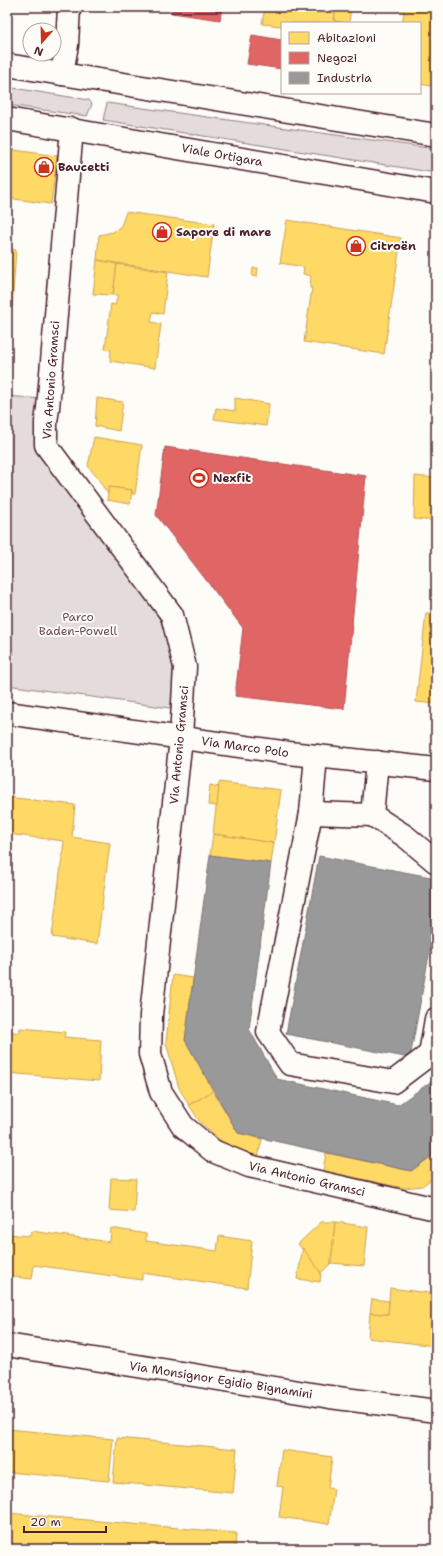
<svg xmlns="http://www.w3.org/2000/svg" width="443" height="1556" font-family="'Shantell Sans',sans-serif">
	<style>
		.green { fill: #e3dcda; stroke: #967e82 }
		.homes { fill: #ffd966; stroke: #c9a154 }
		.shops { fill: #e06666; stroke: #b35154 }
		.industry { fill: #999; stroke: #817478 }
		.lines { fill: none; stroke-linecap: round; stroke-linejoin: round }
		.minor-casing { stroke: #4a1f2b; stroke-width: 25 }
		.major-casing { stroke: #4a1f2b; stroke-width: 25 }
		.minor { stroke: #fdfcf7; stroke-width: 22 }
		.major { stroke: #fdfcf7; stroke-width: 22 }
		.labels { text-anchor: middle; stroke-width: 4; stroke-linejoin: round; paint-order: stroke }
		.street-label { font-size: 12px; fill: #4a1f2b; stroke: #fdfcf7 }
		.poi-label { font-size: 12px; font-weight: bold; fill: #4a1f2b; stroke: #fdfcf7; text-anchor: start }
		.park-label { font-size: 12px; fill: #704e57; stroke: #fdfcf7 }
	</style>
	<rect width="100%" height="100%" fill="#fdfcf7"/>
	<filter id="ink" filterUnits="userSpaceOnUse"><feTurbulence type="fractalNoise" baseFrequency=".025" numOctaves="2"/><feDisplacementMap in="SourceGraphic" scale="8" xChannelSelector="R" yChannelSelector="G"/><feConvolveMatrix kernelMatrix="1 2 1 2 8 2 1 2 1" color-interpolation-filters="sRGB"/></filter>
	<g filter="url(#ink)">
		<g class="green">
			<path d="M7,87L89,100L92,104L87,116L7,105Z"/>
			<path d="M107,103L436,149V173L103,120Z"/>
			<path d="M7,396L41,399L39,413L112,548L160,619L170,648L177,680L170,708L7,685Z"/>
		</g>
		<g class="homes">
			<path d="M265,7H336L334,21H338V23H282V26L262,24Z"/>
			<path d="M336,7H351L349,23L334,21Z"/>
			<path d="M395,7H405L404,11L395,10Z"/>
			<path d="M405,7H436V87L420,84V23H402Z"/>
			<path d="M7,149L57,156L51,204L7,198Z"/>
			<path d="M126,212L214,224L207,277L97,260L99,235L113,232L121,226Z"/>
			<path d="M287,220L401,238L384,354L304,342L312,288H310L311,276L303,274L304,267L280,263Z"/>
			<path d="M7,249L16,250L12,307L7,306Z"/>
			<path d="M97,260L117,264L113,295L93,294Z"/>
			<path d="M117,264L168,272L163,314L153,312L151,322L161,324L155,368L110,361L111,350L105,349L111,304L115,305L118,295H113Z"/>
			<path d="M253,268H258L257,277L252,276Z"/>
			<path d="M97,398L123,402L119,431L95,426Z"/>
			<path d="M235,398L269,404L266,426L214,419L216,408L235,411Z"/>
			<path d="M94,437L142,445L135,494H132V490L109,487L108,494L96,476L88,466Z"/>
			<path d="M415,476L436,478V521L414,519Z"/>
			<path d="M109,487L132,490L130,504L107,500Z"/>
			<path d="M426,613L436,614V704L416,702Z"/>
			<path d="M219,782L281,790L274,843L213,834Z"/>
			<path d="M210,785L219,787L217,806L208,805Z"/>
			<path d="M7,797L75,805L72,837L110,843L97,944L52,937L64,841L7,834Z"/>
			<path d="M213,834L274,843L271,863L210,855Z"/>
			<path d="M173,975L193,978L185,1040L213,1091L189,1105L179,1088L166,1043Z"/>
			<path d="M20,1028L65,1032L64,1037L101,1040L99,1081L7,1073V1031L20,1033Z"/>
			<path d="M213,1091L238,1133L262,1139L258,1157L244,1154L231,1148L220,1140L200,1122L189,1105Z"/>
			<path d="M326,1153L411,1171L436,1153V1176L422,1186L404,1188L323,1171Z"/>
			<path d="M111,1178L136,1179L134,1212L109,1210Z"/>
			<path d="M321,1222H335L331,1263L321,1273L298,1244Z"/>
			<path d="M335,1222L368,1227L364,1266L331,1263Z"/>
			<path d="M111,1228L146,1234V1241L217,1251L219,1236L252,1241L247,1288L142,1273V1280L34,1265L32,1279L7,1276V1234L30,1236L31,1231L110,1242Z"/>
			<path d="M303,1248L321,1273L320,1282L297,1279Z"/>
			<path d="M390,1288L436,1294V1346L368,1338L370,1313L388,1314Z"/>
			<path d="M372,1299L389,1301L388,1314L370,1313Z"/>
			<path d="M7,1429L113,1439L109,1481L7,1472Z"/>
			<path d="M117,1438L237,1449L233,1493L113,1482Z"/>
			<path d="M282,1450L332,1457L328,1488L334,1489L329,1524L279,1517L283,1487L277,1486Z"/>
			<path d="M7,1513L236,1533L235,1549H7Z"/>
		</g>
		<g class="shops">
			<path d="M167,7H222L220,20L172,13Z"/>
			<path d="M252,35L282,40V69L247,64Z"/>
			<path d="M165,447L366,476L344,709L235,696L243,628L156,515Z"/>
		</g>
		<g class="industry">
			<path d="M210,855L271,863L249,1029L277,1079L398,1105L436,1078V1153L411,1171L238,1133L185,1040Z"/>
			<path d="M319,856L436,878V917L410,1058L286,1034Z"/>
		</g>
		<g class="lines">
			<g class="minor-casing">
				<g id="minor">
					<path d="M62,74L67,45L69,7"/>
					<path d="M7,119L436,192"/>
					<path d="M72,129L48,408L46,422V445L172,615L185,667L181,738L151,1015L150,1054L161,1092L183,1126L213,1151L249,1166L436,1209"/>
					<path d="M7,713L289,753L436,769"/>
					<path d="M316,756L311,813L268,1032L290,1064L393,1082L430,1054L436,1019"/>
					<path d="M377,762L372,815L405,836L436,862"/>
					<path d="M311,813L372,815"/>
					<path d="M7,1345L330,1397L436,1411"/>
				</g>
			</g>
			<g class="major-casing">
				<path id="major" d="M7,65L436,135"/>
			</g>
			<use href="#minor" class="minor"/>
			<use href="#major" class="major"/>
		</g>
	</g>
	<defs>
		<g id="shop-ring" transform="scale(1)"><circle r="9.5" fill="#fdfcf7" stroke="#c8321e" stroke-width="1.5"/><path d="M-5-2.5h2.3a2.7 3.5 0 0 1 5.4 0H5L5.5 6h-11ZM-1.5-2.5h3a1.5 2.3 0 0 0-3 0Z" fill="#c8321e"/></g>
		<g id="stadium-ring" transform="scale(1)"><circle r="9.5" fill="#fdfcf7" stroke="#c8321e" stroke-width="1.5"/><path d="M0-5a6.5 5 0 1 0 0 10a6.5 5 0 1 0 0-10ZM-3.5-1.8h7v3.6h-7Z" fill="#c8321e"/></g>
	</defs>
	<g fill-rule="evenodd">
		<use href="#shop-ring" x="44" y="167"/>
		<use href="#shop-ring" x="162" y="232"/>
		<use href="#shop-ring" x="356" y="246"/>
		<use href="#stadium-ring" x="199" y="478"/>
	</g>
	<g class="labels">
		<g class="street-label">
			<text transform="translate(222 155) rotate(10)" y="4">Viale Ortigara</text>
			<text transform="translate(51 380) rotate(-86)" y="4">Via Antonio Gramsci</text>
			<text transform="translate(179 745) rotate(-85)" y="4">Via Antonio Gramsci</text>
			<text transform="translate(245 747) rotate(8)" y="4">Via Marco Polo</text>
			<text transform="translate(307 1179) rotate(13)" y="4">Via Antonio Gramsci</text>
			<text transform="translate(221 1380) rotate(9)" y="4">Via Monsignor Egidio Bignamini</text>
		</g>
		<g class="poi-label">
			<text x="58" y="171">Baucetti</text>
			<text x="176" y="236">Sapore di mare</text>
			<text x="370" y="250">Citroën</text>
			<text x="213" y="482">Nexfit</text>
		</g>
		<g class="park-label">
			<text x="78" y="621">Parco<tspan x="78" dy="14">Baden-Powell</tspan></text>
		</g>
	</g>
	<rect width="443" height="1556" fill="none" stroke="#fdfcf7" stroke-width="24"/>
	<rect x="12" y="12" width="419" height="1532" fill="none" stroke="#4a1f2b" stroke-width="1.5" filter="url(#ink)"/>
	<rect x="281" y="22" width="140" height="72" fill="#fdfcf7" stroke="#b5a4a5"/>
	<rect x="289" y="32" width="20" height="12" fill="#ffd966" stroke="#b5a4a5"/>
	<text x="317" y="42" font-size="12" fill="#4a1f2b">Abitazioni</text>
	<rect x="289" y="52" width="20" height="12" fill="#e06666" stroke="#b5a4a5"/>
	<text x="317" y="62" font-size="12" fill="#4a1f2b">Negozi</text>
	<rect x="289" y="72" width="20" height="12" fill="#999999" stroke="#b5a4a5"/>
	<text x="317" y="82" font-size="12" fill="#4a1f2b">Industria</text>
	<g transform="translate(42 42) rotate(200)"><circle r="19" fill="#fdfcf7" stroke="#b5a4a5"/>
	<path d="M0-3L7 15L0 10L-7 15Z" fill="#c8321e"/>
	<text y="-6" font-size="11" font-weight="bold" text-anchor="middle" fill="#4a1f2b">N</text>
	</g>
	<path d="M24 1526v6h82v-6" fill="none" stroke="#4a1f2b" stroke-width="2"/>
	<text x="30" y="1526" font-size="12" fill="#4a1f2b" stroke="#fdfcf7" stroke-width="3" paint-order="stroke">20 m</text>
</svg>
